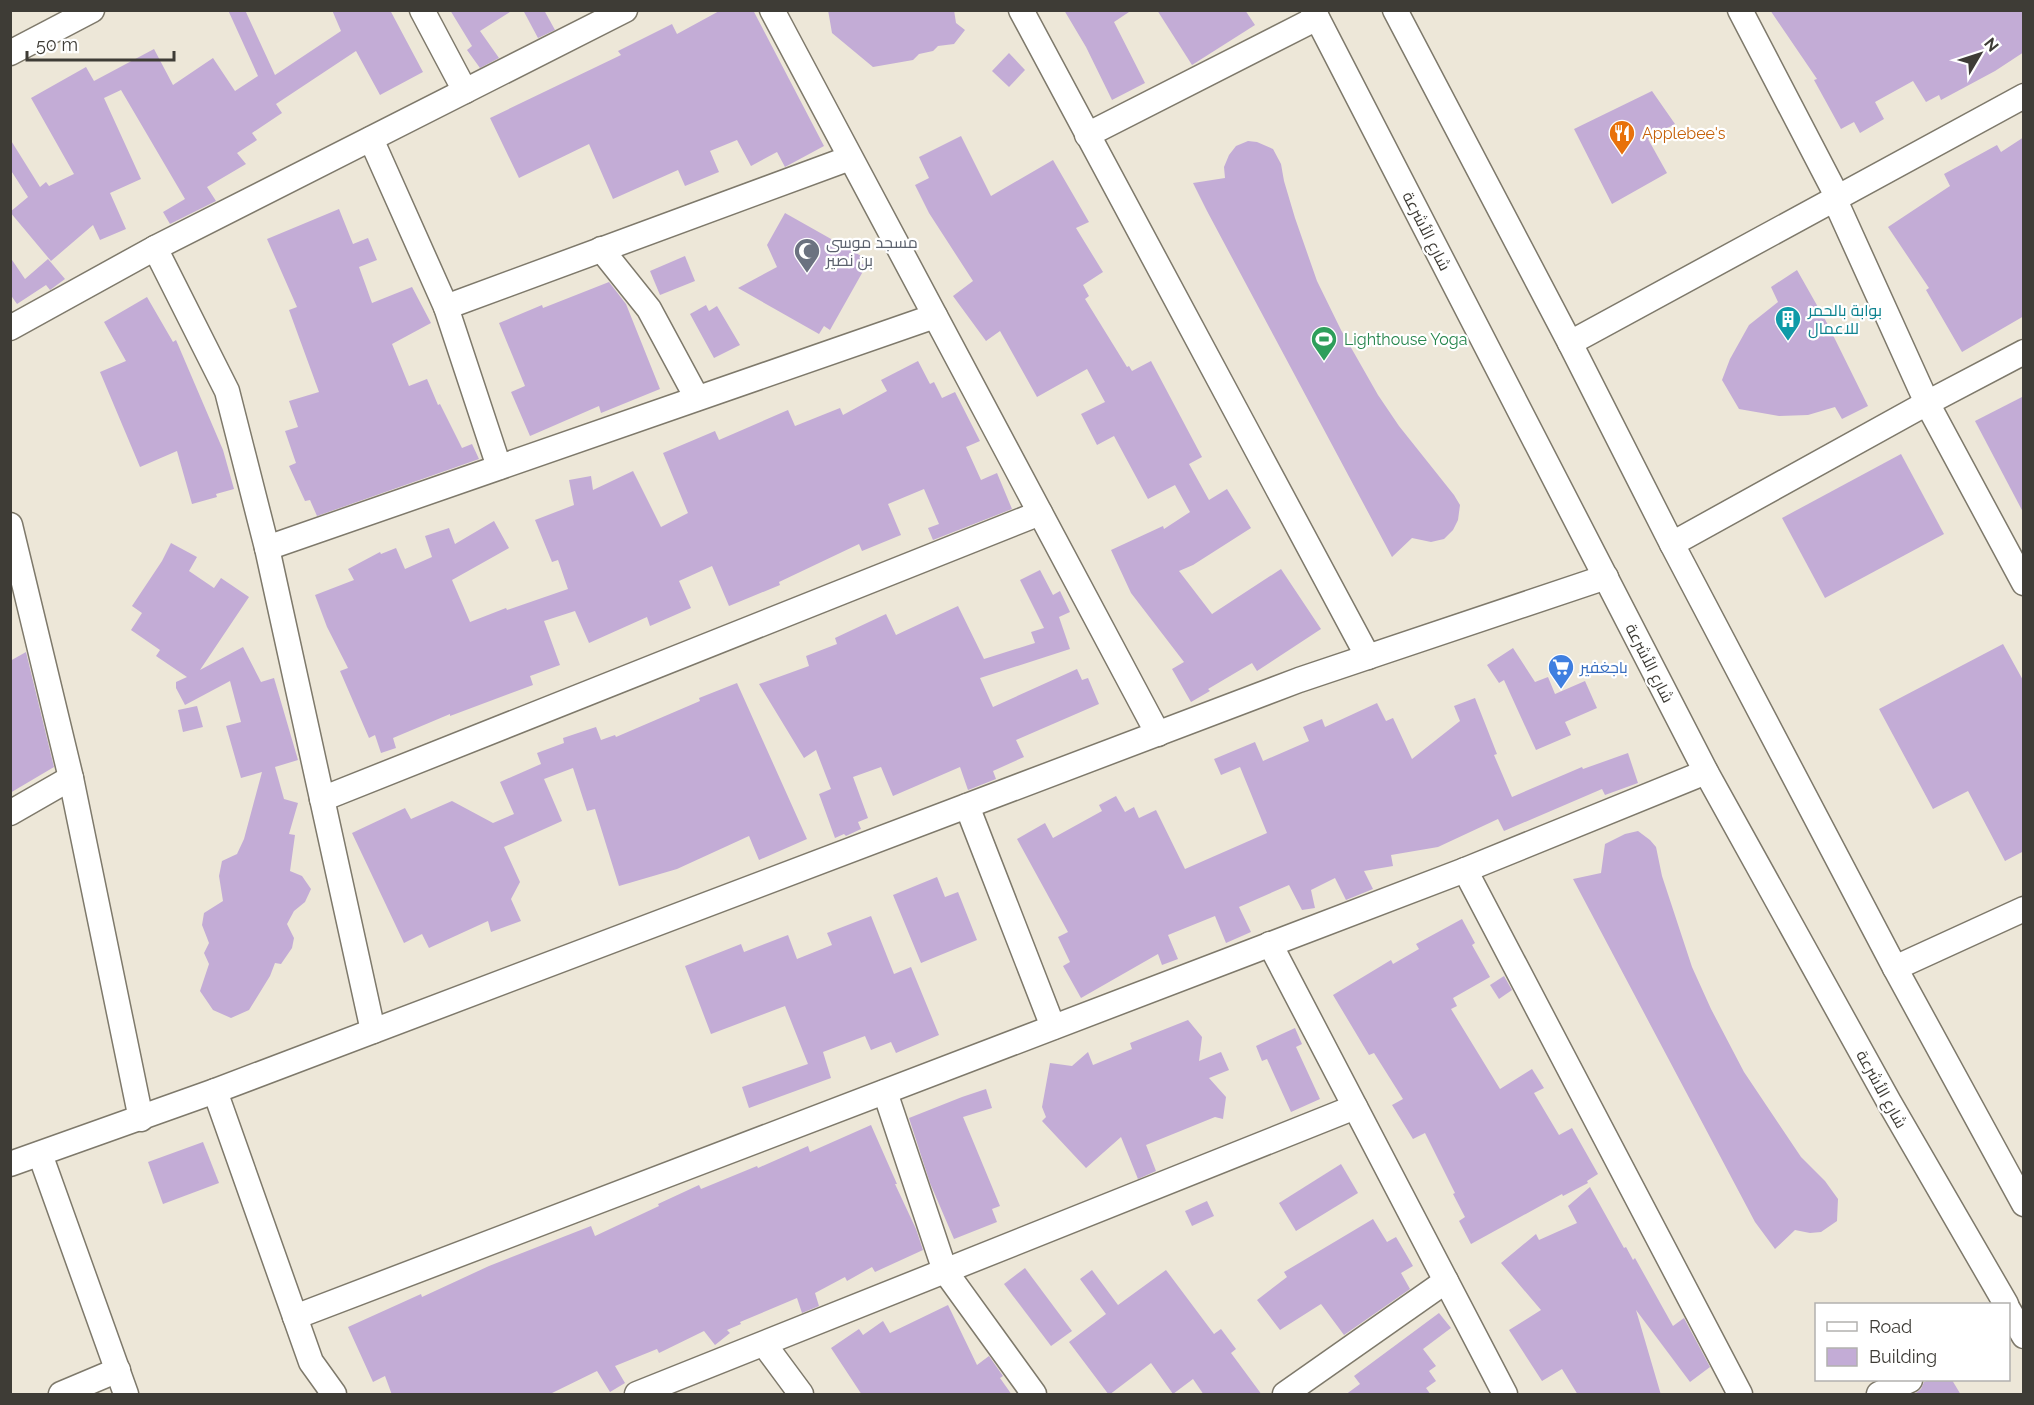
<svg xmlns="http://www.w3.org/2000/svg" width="2034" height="1405" font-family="Raleway,Cairo,sans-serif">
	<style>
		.building { fill: #c3acd6 }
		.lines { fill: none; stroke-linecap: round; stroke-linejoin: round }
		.minor-casing { stroke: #7e796b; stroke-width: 27 }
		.minor { stroke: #fff; stroke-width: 24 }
		.labels { text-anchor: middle; stroke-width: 4.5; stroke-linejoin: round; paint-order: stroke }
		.food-label { font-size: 16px; fill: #c56008; stroke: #fff; text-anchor: start }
		.street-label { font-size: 16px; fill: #3e3c36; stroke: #fff }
		.worship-label { font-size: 16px; fill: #5b616d; stroke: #fff; text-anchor: start }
		.culture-label { font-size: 16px; fill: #0d838f; stroke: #fff; text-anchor: start }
		.leisure-label { font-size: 16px; fill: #27864d; stroke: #fff; text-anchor: start }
		.shop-label { font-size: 16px; fill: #366cbe; stroke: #fff; text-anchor: start }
	</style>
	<rect width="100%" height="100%" fill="#ede7d8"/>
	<g class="building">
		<path d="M228,10H245L275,75L341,31L332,10H390L423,72L380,95L356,51L276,104L282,113L252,133L257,140L237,153L246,164L207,187L216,201L170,224L163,212L185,199L121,90L104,98L141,179L110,193L126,229L100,240L93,225L51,261L10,212L28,197L10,169V139L40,187L46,182L49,186L74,174L31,98L86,67L94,81L154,49L173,85L213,58L235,91L258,76Z"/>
		<path d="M450,10H513L480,31L499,58L480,68L467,50L472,46Z"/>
		<path d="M523,10H544L555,30L538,38Z"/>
		<path d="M721,10H753L824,146L785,167L777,152L751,166L737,140L710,151L719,172L685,186L678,170L613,199L589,144L519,178L490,118L621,55L618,51L672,24L677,34Z"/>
		<path d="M828,10H954L956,23L965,30L954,44L938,46L933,51L919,54L913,60L873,67L832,33Z"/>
		<path d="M1064,10H1132L1114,22L1145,83L1112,100L1086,47Z"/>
		<path d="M1157,10H1245L1255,25L1192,65Z"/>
		<path d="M1770,10H2024V52L1995,71L1941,100L1939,95L1926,102L1913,81L1875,102L1884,119L1860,133L1854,122L1841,129L1814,80L1817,79Z"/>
		<path d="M1009,53L1025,70L1009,87L992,71Z"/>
		<path d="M1652,91L1675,124L1648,139L1667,173L1612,204L1574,129Z"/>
		<path d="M961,136L991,196L1053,160L1089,222L1076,228L1103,272L1083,285L1089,296L1085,299L1127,367L1129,366L1132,371L1151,361L1202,457L1189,464L1209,500L1227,489L1251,528L1193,565L1179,571L1212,614L1281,569L1321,629L1257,671L1252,663L1208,689L1210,691L1191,702L1172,669L1184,662L1131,593L1111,550L1163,526L1164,529L1190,512L1175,485L1148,499L1114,436L1097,445L1081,414L1105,402L1087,369L1037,397L1000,331L986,341L953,296L973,281L929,213L915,185L929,178L919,157Z"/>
		<path d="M2024,137V316L1962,352L1926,290L1929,288L1888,227L1950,186L1944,174L1997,145L2001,152Z"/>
		<path d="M1248,141L1257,142L1273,149L1281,164L1284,181L1295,218L1317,281L1341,330L1378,395L1399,426L1454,495L1460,505L1458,520L1453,530L1444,539L1431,542L1412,538L1392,557L1207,211L1193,183L1225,178L1224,167L1229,155L1236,146Z"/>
		<path d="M339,209L353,244L368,238L377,260L359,267L372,303L412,287L431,323L392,344L409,386L427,379L438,405L440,404L462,448L472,444L479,459L317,516L310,500L305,501L289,466L296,463L285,431L298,427L289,401L319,392L289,310L297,307L267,239Z"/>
		<path d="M785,213L863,257L860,263L866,266L830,330L824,326L819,334L738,288L777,267L767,245Z"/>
		<path d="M685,256L695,281L660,295L650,271Z"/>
		<path d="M10,257L25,279L48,259L65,279L50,290L46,285L17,304L10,294Z"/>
		<path d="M1797,270L1827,323L1868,406L1842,419L1835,407L1808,415L1779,416L1739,409L1722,380L1730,359L1749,325L1778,302L1771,287Z"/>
		<path d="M609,282L626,304L660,389L601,413L599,406L530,436L511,392L525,386L499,323L542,305L543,308Z"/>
		<path d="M147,297L173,342L176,340L223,450L234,489L216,494L217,497L192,504L177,451L140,467L100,372L126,361L104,322Z"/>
		<path d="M706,305L709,311L717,306L740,345L714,358L690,314Z"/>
		<path d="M918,361L930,384L934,382L942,398L955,392L980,441L966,447L981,480L997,473L1012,509L933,540L928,528L939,524L924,489L888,504L901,535L862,551L859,544L779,582L780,585L729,606L712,566L679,581L691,608L650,626L647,617L589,643L575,611L544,621L560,665L530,676L533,685L450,716V714L393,738L396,748L381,753L375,735L369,738L340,671L348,668L327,627L315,595L354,580L348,569L380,552L381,554L396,548L405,569L432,557L425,536L449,528L455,544L494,521L509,548L452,580L470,622L506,608L507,610L568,589L558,560L552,562L535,520L574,505L569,480L591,476L593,490L633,471L661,527L688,513L663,453L715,431L719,440L788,410L795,426L840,408L843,415L887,391L881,380Z"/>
		<path d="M2024,396V514L1975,421Z"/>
		<path d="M1901,454L1944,534L1825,598L1782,518Z"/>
		<path d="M171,543L197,557L189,571L214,588L221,578L249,597L200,670L243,647L261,682L274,678L298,760L275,767L284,799L298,803L289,834L295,835L290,871L302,876L311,889L305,902L294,911L287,924L294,938L292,948L281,964L275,963L270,976L249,1010L231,1018L213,1010L200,991L209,964L204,953L209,943L202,925L204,913L223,901L219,876L222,861L237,854L244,839L262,772L241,778L226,726L241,722L230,681L185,705L176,688V682L187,677L156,656L160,650L131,630L142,613L132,606L162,561Z"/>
		<path d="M1040,570L1053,595L1060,591L1070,612L1059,617L1070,649L980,678L993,707L1077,669L1082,680L1088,678L1099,704L1016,740L1024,757L993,771L996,779L968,790L960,767L893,796L881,767L853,777L868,818L858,822L861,829L846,836L844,834L835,838L819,794L831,789L816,750L804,758L759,684L809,666L806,656L837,644L835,638L886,614L896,635L958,606L984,659L1035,643L1031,632L1044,628L1020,580Z"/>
		<path d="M2003,644L2024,682V851L2005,861L1968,791L1933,809L1879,709Z"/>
		<path d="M1513,648L1535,682L1548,677L1555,694L1585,681L1597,708L1565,722L1571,735L1536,750L1504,680L1499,683L1487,665Z"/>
		<path d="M26,652L54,767L10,793V661Z"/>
		<path d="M737,683L807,839L759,860L749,836L677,869L619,886L595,809L587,811L573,768L544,779L562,821L504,847L520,882L511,899L521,921L491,932L488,921L429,948L422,934L404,943L352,833L405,808L411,819L452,801L493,823L514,814L500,782L541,764L537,753L564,743L563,738L596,727L601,740L615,735L616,737L700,701L699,698Z"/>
		<path d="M1475,698L1497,754L1494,755L1512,797L1582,767L1583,769L1628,753L1638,783L1605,795L1602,789L1504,831L1498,819L1438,847L1391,855L1393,866L1364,871L1373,889L1346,900L1335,878L1311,890L1315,908L1302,910L1289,885L1239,907L1251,932L1226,943L1215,916L1168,935L1178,959L1162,965L1158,954L1081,998L1063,966L1070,962L1058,937L1068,932L1017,839L1045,823L1053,838L1102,811L1099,805L1116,796L1125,812L1134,807L1139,818L1156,810L1185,869L1267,833L1240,767L1221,775L1214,759L1255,742L1263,761L1309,741L1303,727L1322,719L1325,727L1377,703L1386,721L1393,718L1412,759L1460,721L1454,706Z"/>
		<path d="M197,706L203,727L183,732L178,710Z"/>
		<path d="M1638,831L1650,840L1656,847L1662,876L1692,967L1711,1009L1744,1072L1801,1157L1825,1181L1838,1199L1837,1221L1821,1232L1810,1233L1795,1230L1775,1249L1755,1222L1573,879L1601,873L1605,844L1625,834Z"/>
		<path d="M937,877L945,897L958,892L977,940L921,963L893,895Z"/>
		<path d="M871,916L894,974L911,967L939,1035L896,1053L891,1042L871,1050L865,1036L823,1052L831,1078L749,1108L742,1087L808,1064L785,1006L711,1034L685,966L741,944L744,952L788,935L797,959L832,945L827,933Z"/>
		<path d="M1462,919L1475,943L1472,945L1490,977L1453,998L1457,1006L1451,1009L1500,1089L1532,1069L1544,1088L1534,1093L1559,1135L1572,1128L1598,1174L1587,1181L1588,1183L1563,1196L1562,1194L1471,1244L1459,1221L1465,1217L1453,1194L1455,1193L1425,1133L1413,1139L1392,1105L1403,1099L1374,1053L1369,1055L1333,995L1391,960L1393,964L1419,949L1416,944Z"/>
		<path d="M1504,976L1512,990L1499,999L1490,985Z"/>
		<path d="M1188,1020L1202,1037L1199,1061L1221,1052L1229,1070L1209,1078L1226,1097L1223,1119L1215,1117L1146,1145L1156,1171L1138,1179L1121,1137L1086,1168L1042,1121L1046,1117L1042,1107L1050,1063L1072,1066L1088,1052L1093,1065L1132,1049L1130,1043Z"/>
		<path d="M1295,1028L1302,1044L1296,1047L1320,1099L1291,1112L1267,1059L1262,1061L1256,1046Z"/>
		<path d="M986,1089L992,1108L963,1117L1000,1206L992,1209L997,1222L954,1239L930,1183L909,1118L962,1097Z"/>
		<path d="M871,1125L897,1184H895L916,1229L923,1250L875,1272L872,1267L847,1281L845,1277L815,1293L819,1306L802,1313L797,1298L740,1322L741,1324L727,1330L730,1333L715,1345L704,1331L659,1353L657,1349L615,1366L625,1383L610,1392L597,1371L548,1395H392L385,1376L373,1382L348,1327L421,1294L422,1297L489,1266L591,1226L595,1236L659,1206L658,1204L699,1185L701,1189L757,1166L758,1168L808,1146L810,1152Z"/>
		<path d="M203,1142L219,1183L163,1204L148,1162Z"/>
		<path d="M1341,1164L1358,1193L1296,1231L1279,1203Z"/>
		<path d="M1590,1187L1624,1248L1626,1247L1633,1260L1635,1258L1673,1326L1684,1318L1710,1367L1690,1382L1636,1310L1661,1395H1578L1562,1369L1542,1381L1509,1330L1541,1310L1501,1263L1536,1234L1539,1240L1577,1223L1568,1206Z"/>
		<path d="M1207,1201L1214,1216L1192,1226L1185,1211Z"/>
		<path d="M1373,1219L1387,1242L1396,1237L1413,1266L1401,1273L1410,1289L1344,1335L1321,1304L1280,1330L1257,1300L1287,1277L1284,1272Z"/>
		<path d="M1025,1268L1072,1331L1051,1346L1004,1284Z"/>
		<path d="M1092,1270L1118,1305L1166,1270L1214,1334L1221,1329L1236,1349L1231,1353L1262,1395H1204L1193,1379L1173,1394L1151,1363L1109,1395L1069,1342L1106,1314L1080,1279Z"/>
		<path d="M948,1305L977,1365L989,1356L1003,1376L1000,1378L1012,1395H862L831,1348L859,1329L863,1335L883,1321L890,1333Z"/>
		<path d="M1439,1313L1451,1328L1423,1349L1436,1366L1429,1371L1436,1381L1426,1388L1431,1395H1345L1360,1384L1354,1376Z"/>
		<path d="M1929,1380H1952L1961,1395H1913L1921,1389L1924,1382Z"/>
	</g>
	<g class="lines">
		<g class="minor-casing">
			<g id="minor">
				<path d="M422,10L465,91"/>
				<path d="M772,10L1158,734"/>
				<path d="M1021,10L1368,657"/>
				<path d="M1313,10L1706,772L1889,1102L2006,1304"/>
				<path d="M1395,10L1570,343L1672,544L1895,968L2024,1204"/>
				<path d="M1740,10L1838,198"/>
				<path d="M10,53L92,10"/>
				<path d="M1087,135L1317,18"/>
				<path d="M371,139L446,307L499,467"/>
				<path d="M1835,200L1927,403L2024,583"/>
				<path d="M155,248L227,391L267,548L373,1031"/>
				<path d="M601,249L649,309L697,398"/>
				<path d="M446,307L850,158"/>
				<path d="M10,328L155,248L625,10"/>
				<path d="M1570,343L2024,96"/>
				<path d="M10,525L71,778L141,1119"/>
				<path d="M1672,544L1927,403L2024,352"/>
				<path d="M267,548L935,316"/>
				<path d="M322,799L1040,513"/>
				<path d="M967,806L1053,1027"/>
				<path d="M10,813L71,778"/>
				<path d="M1465,870L1740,1394"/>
				<path d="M1270,944L1505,1394"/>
				<path d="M1895,968L2024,909"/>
				<path d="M215,1091L311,1362L334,1394"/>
				<path d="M885,1092L945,1271L1034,1394"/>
				<path d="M40,1154L126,1394"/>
				<path d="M10,1164L215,1091L1299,680L1606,577"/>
				<path d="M2008,1309L2024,1336"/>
				<path d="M295,1317L1465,870L1706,772"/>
				<path d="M764,1344L801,1394"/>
				<path d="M61,1394L118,1370"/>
				<path d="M637,1394L1355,1107"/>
				<path d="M1285,1394L1446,1281"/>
				<path d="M1879,1394L1910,1380"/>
			</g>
		</g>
		<use href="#minor" class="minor"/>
	</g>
	<defs>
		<g id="restaurant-pin" transform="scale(1.35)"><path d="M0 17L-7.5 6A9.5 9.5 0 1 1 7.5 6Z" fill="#e8710a" stroke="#fff"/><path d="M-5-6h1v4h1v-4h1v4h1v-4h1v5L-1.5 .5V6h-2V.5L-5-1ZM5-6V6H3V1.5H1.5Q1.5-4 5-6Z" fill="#fff"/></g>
		<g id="mosque-pin" transform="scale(1.35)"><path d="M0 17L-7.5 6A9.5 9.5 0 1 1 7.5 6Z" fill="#6b7280" stroke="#fff"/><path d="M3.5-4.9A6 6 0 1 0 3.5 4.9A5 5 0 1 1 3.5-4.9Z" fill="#fff"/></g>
		<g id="building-pin" transform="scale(1.35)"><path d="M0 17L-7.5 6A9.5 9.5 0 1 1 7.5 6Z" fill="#0f9aa8" stroke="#fff"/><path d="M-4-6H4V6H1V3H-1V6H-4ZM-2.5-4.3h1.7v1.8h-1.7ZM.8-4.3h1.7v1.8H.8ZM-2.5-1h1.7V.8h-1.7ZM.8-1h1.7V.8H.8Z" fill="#fff"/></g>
		<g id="stadium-pin" transform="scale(1.35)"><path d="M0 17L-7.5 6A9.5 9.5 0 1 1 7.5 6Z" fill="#2e9e5b" stroke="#fff"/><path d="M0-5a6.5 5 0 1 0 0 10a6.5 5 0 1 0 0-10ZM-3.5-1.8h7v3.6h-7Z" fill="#fff"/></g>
		<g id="supermarket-pin" transform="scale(1.35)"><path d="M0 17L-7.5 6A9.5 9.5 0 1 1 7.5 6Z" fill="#3f7fe0" stroke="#fff"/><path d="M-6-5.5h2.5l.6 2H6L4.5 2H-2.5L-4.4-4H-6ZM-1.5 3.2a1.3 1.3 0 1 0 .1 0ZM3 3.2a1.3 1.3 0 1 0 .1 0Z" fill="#fff"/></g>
	</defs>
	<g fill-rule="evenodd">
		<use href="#restaurant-pin" x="1622" y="133"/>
		<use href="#mosque-pin" x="807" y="251"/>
		<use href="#building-pin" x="1788" y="319"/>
		<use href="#stadium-pin" x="1324" y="339"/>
		<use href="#supermarket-pin" x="1561" y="667"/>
	</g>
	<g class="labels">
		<g class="food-label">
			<text x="1642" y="139">Applebee's</text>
		</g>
		<g class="street-label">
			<text transform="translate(1427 231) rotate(63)" y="6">شارع الأشرعة</text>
			<text transform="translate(1650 663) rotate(63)" y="6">شارع الأشرعة</text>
			<text transform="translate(1882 1089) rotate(61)" y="6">شارع الأشرعة</text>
		</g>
		<g class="worship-label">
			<text x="826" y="248">مسجد موسى<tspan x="826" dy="18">بن نصير</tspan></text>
		</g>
		<g class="culture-label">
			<text x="1808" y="316">بوابة بالحمر<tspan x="1808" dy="18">للاعمال</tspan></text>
		</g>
		<g class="leisure-label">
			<text x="1344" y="345">Lighthouse Yoga</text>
		</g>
		<g class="shop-label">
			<text x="1580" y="673">باجغفير</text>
		</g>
	</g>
	<rect width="2034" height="1405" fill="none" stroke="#3e3c36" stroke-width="24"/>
	<rect x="1815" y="1303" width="195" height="78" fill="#ffffff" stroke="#b2b1af" stroke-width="1.5"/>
	<rect x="1827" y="1322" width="30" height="9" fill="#ffffff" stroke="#b2b1af" stroke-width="1.5"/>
	<text x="1869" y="1333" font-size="18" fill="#3e3c36">Road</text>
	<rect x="1827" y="1348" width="30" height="18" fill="#c3acd6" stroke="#b2b1af" stroke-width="1.5"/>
	<text x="1869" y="1363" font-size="18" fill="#3e3c36">Building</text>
	<g transform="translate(1980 54) rotate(51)" stroke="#ffffff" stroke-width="4.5" paint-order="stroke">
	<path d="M0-4.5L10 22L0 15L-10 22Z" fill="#3e3c36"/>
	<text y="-9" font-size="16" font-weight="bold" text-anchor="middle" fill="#3e3c36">N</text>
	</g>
	<path d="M27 51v9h147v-9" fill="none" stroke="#3e3c36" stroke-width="3"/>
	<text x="36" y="51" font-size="18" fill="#3e3c36" stroke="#ffffff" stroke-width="4.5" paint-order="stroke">50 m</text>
</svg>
